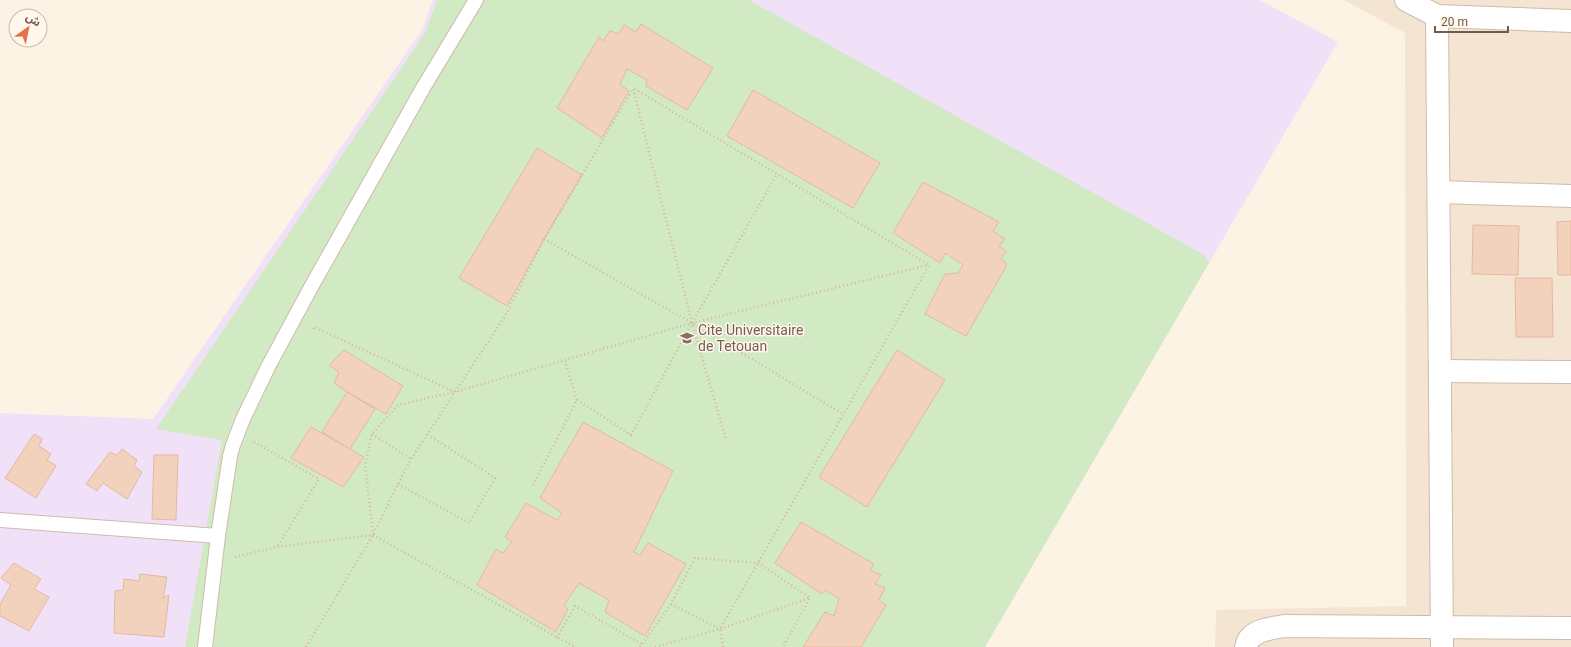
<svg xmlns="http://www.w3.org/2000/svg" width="1571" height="647" font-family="Roboto,'Noto Sans Arabic',sans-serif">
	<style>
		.residential { fill: #f4e5d3 }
		.education { fill: #f0e1f9 }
		.green { fill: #d2eac3 }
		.building { fill: #f2d2bc; stroke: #e4b99d }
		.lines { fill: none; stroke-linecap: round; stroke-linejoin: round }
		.lane-casing { stroke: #cebbab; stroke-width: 16 }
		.street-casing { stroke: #cebbab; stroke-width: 24 }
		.path { stroke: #d7b59f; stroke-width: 2.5; stroke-dasharray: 1 3; stroke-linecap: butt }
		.lane { stroke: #fff; stroke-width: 14 }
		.street { stroke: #fff; stroke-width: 22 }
		.labels { text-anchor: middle; stroke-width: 3; stroke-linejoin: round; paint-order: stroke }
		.education-label { font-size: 14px; fill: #785e54; stroke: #fff7eb; text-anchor: start }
	</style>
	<rect width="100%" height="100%" fill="#fcf3e5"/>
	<path class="residential" d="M1344,0H1571V647H1215L1216,610L1406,606L1405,33Z"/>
	<path class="education" d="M433,0H1260L1338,42L985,647H0V413L153,419L422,30Z"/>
	<path class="green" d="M437,0H749L1206,256L1209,263L985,647H185L222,440L156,429L425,33Z"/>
	<g class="building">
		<path d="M641,24L713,68L687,110L646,86L647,80L627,69L620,84L629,91L602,138L557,108L599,37L603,41L610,31L619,34L624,25L636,32Z"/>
		<path d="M753,90L880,163L853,208L727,136Z"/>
		<path d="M537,148L582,175L544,239L507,306L459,278Z"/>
		<path d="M923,182L999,222L993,231L1005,239L999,246L1007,252L1001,258L1007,265L966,336L925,314L945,274L958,273L963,265L945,253L940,263L893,233Z"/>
		<path d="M1571,221V275H1558L1557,222Z"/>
		<path d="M1473,225L1519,226L1518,275L1472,274Z"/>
		<path d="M1515,278H1552L1553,337H1516Z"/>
		<path d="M344,350L403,386L386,414L347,392L334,383L339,372L329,365Z"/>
		<path d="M897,350L945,380L867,507L819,477Z"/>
		<path d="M347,392L375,409L350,449L322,432Z"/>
		<path d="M583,422L673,471L634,552L640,555L648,543L686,564L645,636L605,612L609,600L579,583L564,605L568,609L556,632L477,585L496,549L503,553L512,542L505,537L526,503L557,520L562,513L540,498Z"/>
		<path d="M311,427L364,457L343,487L291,458Z"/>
		<path d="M34,434L42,439L39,446L51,454L47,460L56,466L36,498L5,478Z"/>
		<path d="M122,449L137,460L134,466L142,472L127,499L103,483L97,491L86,484L110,452L117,455Z"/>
		<path d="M154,455H178L176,520L152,519Z"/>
		<path d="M801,522L874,564L870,570L881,575L875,584L885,588L879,600L886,605L861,647H803L825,612L834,616L839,599L825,590L822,594L775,563Z"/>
		<path d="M14,563L41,579L34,589L49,597L29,631L0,616V604L11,585L1,578Z"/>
		<path d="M140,574L167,577L163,598L169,595L164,637L114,633L115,591L123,590L124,579L139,581Z"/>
	</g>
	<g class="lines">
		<g class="lane-casing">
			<g id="lane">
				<path d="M0,520L218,536"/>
				<path d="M205,647L218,536L230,456L233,445L243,419L268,367L310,289L423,88L476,0"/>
			</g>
		</g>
		<g class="street-casing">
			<g id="street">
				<path d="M1406,0L1437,16L1571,21"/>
				<path d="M1437,16L1442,647"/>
				<path d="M1439,192L1571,196"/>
				<path d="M1440,371L1571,372"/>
				<path d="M1246,647C1247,644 1248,640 1250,638C1258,629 1274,628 1284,626L1571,628"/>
			</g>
		</g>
		<g class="path">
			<path d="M544,239L692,323L843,414"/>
			<path d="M313,329L314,327L455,392L692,323L928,265"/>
			<path d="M577,400L631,435L692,323L777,174"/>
			<path d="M372,434L411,459"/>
			<path d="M254,442L319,479L277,547"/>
			<path d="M398,484L469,523L495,478L428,435"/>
			<path d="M533,485L577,400L565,361"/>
			<path d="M373,535L365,465L372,434L398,405L454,392"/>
			<path d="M235,557L276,547L373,535L575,647"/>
			<path d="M671,604L720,629"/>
			<path d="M557,638L575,606L643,645"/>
			<path d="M306,647L373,535L398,484L411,459L507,313L544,239L633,89"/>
			<path d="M640,647L671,604L695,558L758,563L810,598L783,647"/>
			<path d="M655,647L720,629L810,598"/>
			<path d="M723,647L720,629L929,265L633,88L692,323L726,439"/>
		</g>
		<use href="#lane" class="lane"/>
		<use href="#street" class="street"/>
	</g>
	<defs>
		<g id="university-bare" transform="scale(1.08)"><path d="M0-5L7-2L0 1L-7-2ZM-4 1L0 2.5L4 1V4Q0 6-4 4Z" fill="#8d6e63" stroke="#fff7eb" stroke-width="2.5" paint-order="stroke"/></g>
	</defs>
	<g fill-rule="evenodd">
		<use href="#university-bare" x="687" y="338"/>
	</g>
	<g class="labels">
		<g class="education-label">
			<text x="698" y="335">Cite Universitaire<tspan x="698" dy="16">de Tetouan</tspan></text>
		</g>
	</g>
	<g transform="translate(28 28) rotate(33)"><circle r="19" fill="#fff7eb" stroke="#c8b8ab"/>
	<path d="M0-3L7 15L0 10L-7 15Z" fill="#e66e4a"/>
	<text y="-6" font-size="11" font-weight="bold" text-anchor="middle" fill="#755a4a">ش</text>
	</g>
	<path d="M1435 26v6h73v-6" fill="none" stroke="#755a4a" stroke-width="2"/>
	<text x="1441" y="26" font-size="12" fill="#755a4a" stroke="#fff7eb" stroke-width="3" paint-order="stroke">20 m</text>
</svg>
